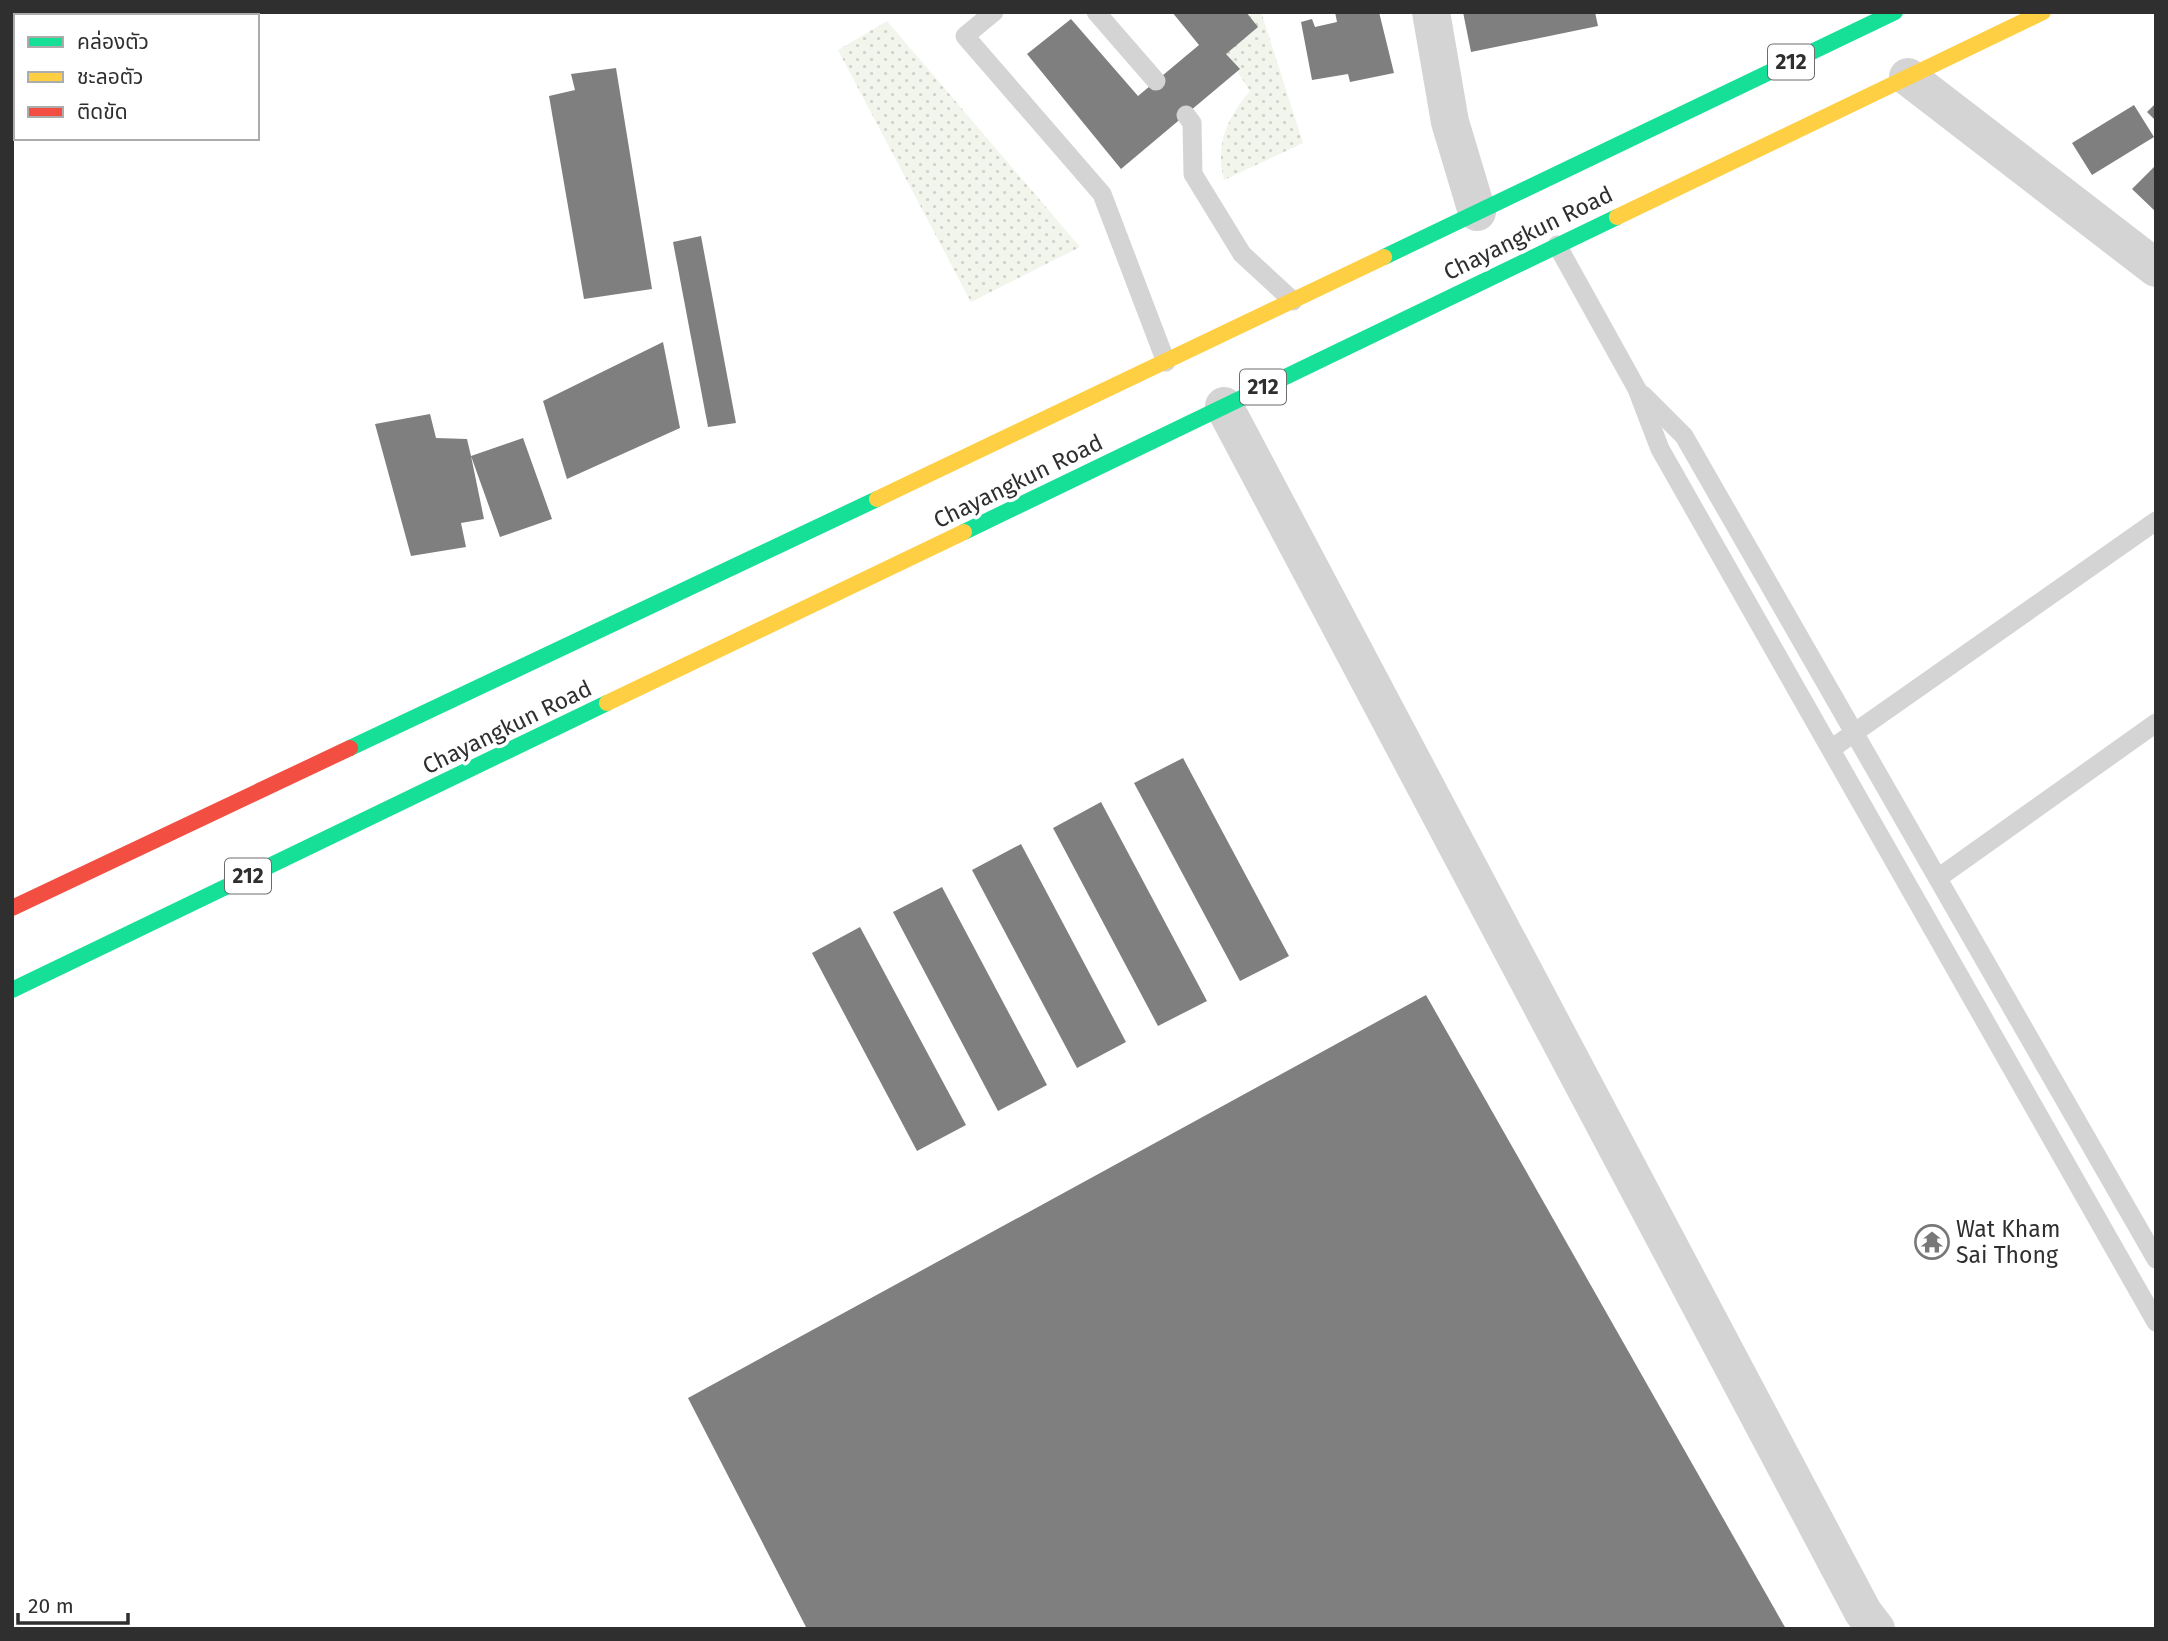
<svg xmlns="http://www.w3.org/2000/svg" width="2168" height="1641" font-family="'Fira Sans','Noto Sans Thai',sans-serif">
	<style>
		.grass { fill: url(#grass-dots) }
		.building { fill: #7f7f7f }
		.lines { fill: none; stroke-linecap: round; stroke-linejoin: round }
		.lane { stroke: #d4d4d4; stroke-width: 19 }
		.street { stroke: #d4d4d4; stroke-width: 38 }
		.fast { stroke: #16e098; stroke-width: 16 }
		.slow { stroke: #ffcf43; stroke-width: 16 }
		.jam { stroke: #f24e42; stroke-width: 16 }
		.labels { text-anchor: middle; stroke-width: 7; stroke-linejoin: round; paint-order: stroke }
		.shield { fill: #fff; stroke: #6d6d6d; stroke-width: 2 }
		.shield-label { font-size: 21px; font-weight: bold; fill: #2f2f2f }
		.street-label { font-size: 23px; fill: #2f2f2f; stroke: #fff }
		.poi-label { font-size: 23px; fill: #2f2f2f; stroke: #fff; text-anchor: start }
	</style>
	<defs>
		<pattern id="grass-dots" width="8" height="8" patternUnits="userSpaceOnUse" patternTransform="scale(1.75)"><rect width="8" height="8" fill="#f1f5eb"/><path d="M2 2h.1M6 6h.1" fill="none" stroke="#cfd2ca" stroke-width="1.8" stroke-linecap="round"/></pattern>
	</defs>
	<rect width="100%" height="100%" fill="#fff"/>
	<g class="grass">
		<path d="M1246,12H1261L1303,143L1224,180C1215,145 1227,118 1250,91L1226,54Z"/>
		<path d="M887,21L1080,247L971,302L838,50Z"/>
	</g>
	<g class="building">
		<path d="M1172,12H1246L1258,27L1226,54L1240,69L1121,169L1027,54L1071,19L1138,96L1199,45Z"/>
		<path d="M1335,12H1379L1394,73L1350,82L1348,74L1312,80L1301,22L1312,19L1315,27L1337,22Z"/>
		<path d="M1463,12H1595L1598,26L1471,52Z"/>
		<path d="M616,68L652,289L584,299L549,96L575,90L571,74Z"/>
		<path d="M2156,103V121L2147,112Z"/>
		<path d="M2134,105L2154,137L2092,175L2072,143Z"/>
		<path d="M2156,165V212L2132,189Z"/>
		<path d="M701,236L736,423L708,427L673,242Z"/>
		<path d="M663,342L680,428L567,479L543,401Z"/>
		<path d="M430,414L436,438L467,439L471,456L523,438L552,519L500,537L471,456L484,519L461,523L466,547L411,556L375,424Z"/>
		<path d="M1183,758L1289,956L1240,981L1134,783Z"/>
		<path d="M1101,802L1207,1001L1158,1026L1053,828Z"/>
		<path d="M1021,844L1126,1042L1077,1068L972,870Z"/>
		<path d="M942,887L1047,1085L998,1111L893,912Z"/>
		<path d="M860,927L966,1125L917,1151L812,953Z"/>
		<path d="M1426,995L1786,1629H807L688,1398Z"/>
	</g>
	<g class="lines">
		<g class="lane">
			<path d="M994,12L965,36L1102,194L1166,362"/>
			<path d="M1096,12L1156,81"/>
			<path d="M1186,115L1192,123L1193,174L1242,254L1293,301"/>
			<path d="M1557,245L1637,389L1660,449L2156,1322"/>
			<path d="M1643,395L1684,436L2156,1259"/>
			<path d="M1831,749L2156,521"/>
			<path d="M1938,878L2156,723"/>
		</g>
		<g class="street">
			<path d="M1431,12L1450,122L1477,212"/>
			<path d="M1908,77L2156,268"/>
			<path d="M1224,406L1863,1612L1876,1629"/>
		</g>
		<g class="fast">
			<path d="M1384,257L1895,12"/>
			<path d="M964,532L1617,217"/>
			<path d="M350,748L877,499"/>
			<path d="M12,990L607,703"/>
		</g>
		<g class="slow">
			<path d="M1617,217L2043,12"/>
			<path d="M877,499L1384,257"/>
			<path d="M607,703L964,532"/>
		</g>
		<path class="jam" d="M12,908L350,748"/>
	</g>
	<defs>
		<g id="temple-ring" transform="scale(1.75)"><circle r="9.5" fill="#fff" stroke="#787878" stroke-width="1.5"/><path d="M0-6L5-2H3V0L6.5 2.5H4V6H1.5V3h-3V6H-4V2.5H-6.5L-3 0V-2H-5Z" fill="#787878"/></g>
	</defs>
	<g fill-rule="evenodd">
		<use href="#temple-ring" x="1932" y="1242"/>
	</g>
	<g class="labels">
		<g class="shield">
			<rect x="1768" y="44.5" width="46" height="35" rx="5"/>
			<rect x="1240" y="369.5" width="46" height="35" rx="5"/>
			<rect x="225" y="858.5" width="46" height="35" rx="5"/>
		</g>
		<g class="shield-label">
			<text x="1791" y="69">212</text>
			<text x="1263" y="394">212</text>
			<text x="248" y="883">212</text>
		</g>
		<g class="street-label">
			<text transform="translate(1528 233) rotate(-26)" y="8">Chayangkun Road</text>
			<text transform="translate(1018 481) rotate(-26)" y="8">Chayangkun Road</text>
			<text transform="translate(507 727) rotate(-26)" y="8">Chayangkun Road</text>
		</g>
		<g class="poi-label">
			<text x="1956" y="1237">Wat Kham<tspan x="1956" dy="26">Sai Thong</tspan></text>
		</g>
	</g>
	<rect width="2168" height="1641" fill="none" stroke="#2f2f2f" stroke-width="28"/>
	<rect x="14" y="14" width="245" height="126" fill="#ffffff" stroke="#acacac" stroke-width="2"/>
	<rect x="28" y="37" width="35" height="10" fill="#16e098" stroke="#acacac" stroke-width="2"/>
	<text x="77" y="49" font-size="21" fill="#2f2f2f">คล่องตัว</text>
	<rect x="28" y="72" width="35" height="10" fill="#ffcf43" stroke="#acacac" stroke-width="2"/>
	<text x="77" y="84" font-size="21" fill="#2f2f2f">ชะลอตัว</text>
	<rect x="28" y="107" width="35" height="10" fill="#f24e42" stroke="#acacac" stroke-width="2"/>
	<text x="77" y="119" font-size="21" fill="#2f2f2f">ติดขัด</text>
	<path d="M18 1613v10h110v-10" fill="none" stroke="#2f2f2f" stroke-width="3.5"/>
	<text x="28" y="1613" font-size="21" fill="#2f2f2f" stroke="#ffffff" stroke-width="5" paint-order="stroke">20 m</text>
</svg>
